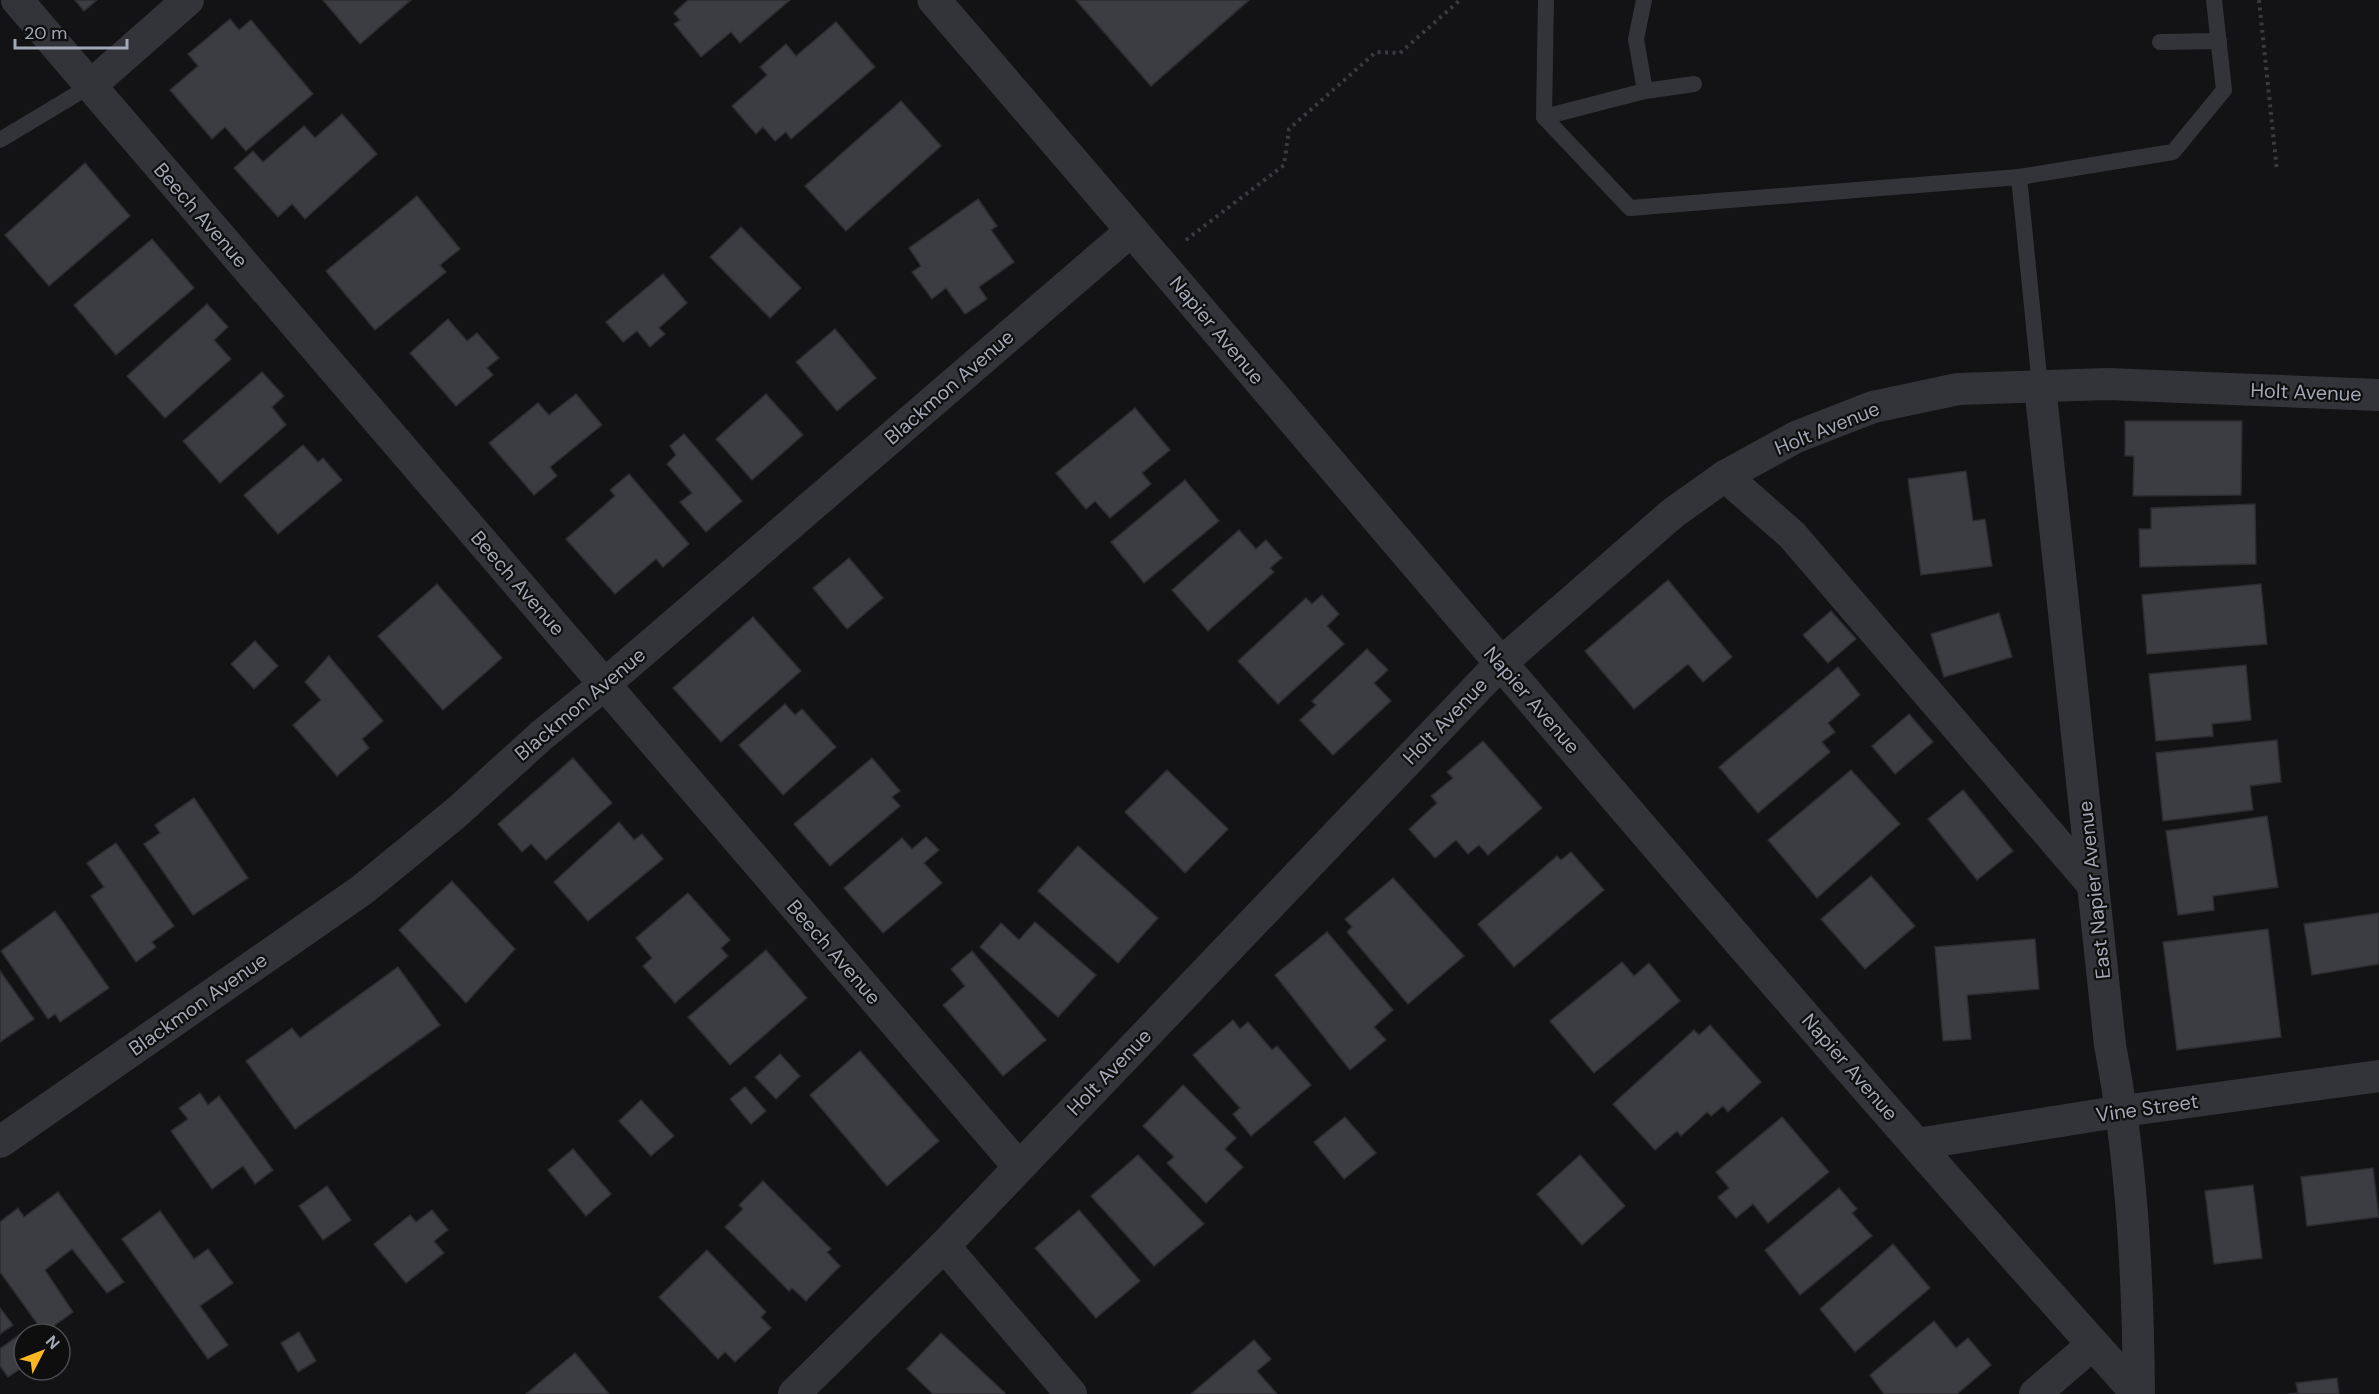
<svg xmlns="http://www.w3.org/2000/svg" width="2379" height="1394" font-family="'DM Sans',sans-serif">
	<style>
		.building { fill: #3c3d42; stroke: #2c2c31; stroke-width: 1.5 }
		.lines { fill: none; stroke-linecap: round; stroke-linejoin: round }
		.path { stroke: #393b41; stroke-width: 4; stroke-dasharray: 3 4.5; stroke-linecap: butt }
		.service { stroke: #33343a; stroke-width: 16 }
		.minor { stroke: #33343a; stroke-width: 32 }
		.tertiary { stroke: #33343a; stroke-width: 33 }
		.labels { text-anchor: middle; stroke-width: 4.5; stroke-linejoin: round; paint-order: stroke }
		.street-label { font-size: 20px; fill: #a3a8b6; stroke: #0e0e0f }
	</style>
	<rect width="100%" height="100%" fill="#131315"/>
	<g class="building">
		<path d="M75,0H97L84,11Z"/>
		<path d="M323,0H411L360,44Z"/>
		<path d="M688,0H790L740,43L731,32L701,57L674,24L680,20L674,13Z"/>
		<path d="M1076,0H1249L1151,86Z"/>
		<path d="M1076,0H1249L1151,86Z"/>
		<path d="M230,19L239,30L251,20L313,94L246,151L225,127L212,139L170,90L198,66L188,54Z"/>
		<path d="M836,22L875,67L791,139L786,132L775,141L763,127L756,134L732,106L767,75L760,67L786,44L796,56Z"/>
		<path d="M901,101L941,146L846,231L805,186Z"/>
		<path d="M342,114L377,154L305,219L292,204L278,217L234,168L253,151L263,162L304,126L315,138Z"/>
		<path d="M85,163L130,216L49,286L5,235Z"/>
		<path d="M417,196L460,249L440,265L446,272L375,330L326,271Z"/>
		<path d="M978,199L997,226L991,230L1014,262L979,287L987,299L965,314L946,288L932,299L912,272L921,266L909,248Z"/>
		<path d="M741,227L801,288L770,318L710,257Z"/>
		<path d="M152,239L194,288L116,355L74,305Z"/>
		<path d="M663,274L687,303L659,328L665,334L650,347L637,331L623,342L606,322Z"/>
		<path d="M207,304L228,327L214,340L231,359L165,418L127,376Z"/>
		<path d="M448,319L467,341L477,333L499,358L487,368L493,375L456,406L410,353Z"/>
		<path d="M835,329L876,378L837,411L796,362Z"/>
		<path d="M262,372L284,396L272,407L286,425L220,483L183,441Z"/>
		<path d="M576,394L602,425L550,467L557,476L534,495L489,443L538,403L549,415Z"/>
		<path d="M766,394L803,435L752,480L716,439Z"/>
		<path d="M1135,408L1170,450L1142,473L1151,484L1110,518L1095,501L1086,509L1056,473Z"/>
		<path d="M2125,421H2242L2241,495L2133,496L2134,456H2125Z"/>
		<path d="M684,434L742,501L706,532L680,502L692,493L667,464L676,455L670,446Z"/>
		<path d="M303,445L318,462L323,458L342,480L278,534L244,495Z"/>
		<path d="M1966,471L1973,521L1985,519L1992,566L1921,575L1908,479Z"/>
		<path d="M629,474L689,544L663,567L656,559L615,594L566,539L615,496L610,490Z"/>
		<path d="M1185,480L1219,521L1144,583L1111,542Z"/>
		<path d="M2255,504L2256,564L2140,567L2139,529H2151V508Z"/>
		<path d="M1239,530L1256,549L1266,540L1282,558L1270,568L1274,572L1208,631L1172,590Z"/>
		<path d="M849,558L883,598L847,629L813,588Z"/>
		<path d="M1668,580L1732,657L1703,682L1688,664L1634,709L1585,651Z"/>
		<path d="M437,584L502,658L443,710L378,636Z"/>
		<path d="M2261,584L2267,644L2147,654L2142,595Z"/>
		<path d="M1322,595L1339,614L1327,626L1344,644L1278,704L1238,661L1306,598L1312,604Z"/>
		<path d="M1831,611L1856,639L1828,663L1803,635Z"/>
		<path d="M1999,613L2012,657L1944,677L1931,634Z"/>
		<path d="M753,617L801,671L721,742L673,688Z"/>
		<path d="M255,641L278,666L254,689L231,664Z"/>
		<path d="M1367,649L1388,670L1374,683L1391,701L1333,755L1300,720L1316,705L1312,701Z"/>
		<path d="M329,656L383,721L362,739L369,748L337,776L293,725L321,700L305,682Z"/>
		<path d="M2246,665L2251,720L2212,724L2213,736L2156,741L2149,674Z"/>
		<path d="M1838,667L1860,695L1828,723L1835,732L1822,742L1830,752L1758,813L1719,767Z"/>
		<path d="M785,704L795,715L802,709L836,747L783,795L739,745Z"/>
		<path d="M1909,714L1933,742L1895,774L1872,746Z"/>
		<path d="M2277,740L2281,782L2250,786L2253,810L2163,821L2156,753Z"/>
		<path d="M1483,741L1542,808L1488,855L1479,845L1468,854L1456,840L1435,858L1409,829L1437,803L1431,796L1453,778L1447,772Z"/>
		<path d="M573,758L612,803L546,860L531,844L522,852L498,824Z"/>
		<path d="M872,758L900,791L892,797L900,806L830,866L794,824Z"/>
		<path d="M1167,770L1228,829L1185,873L1125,812Z"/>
		<path d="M1851,770L1900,824L1817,898L1768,840Z"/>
		<path d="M1963,790L2013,851L1977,880L1928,819Z"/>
		<path d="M194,798L248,878L193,915L144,844L160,833L155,825Z"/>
		<path d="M2267,816L2278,887L2213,896L2214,910L2178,915L2166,831Z"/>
		<path d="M619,822L634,840L642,834L663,859L588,921L554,882Z"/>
		<path d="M926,837L939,850L924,863L942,883L883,933L844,888L902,838L912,849Z"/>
		<path d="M116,843L174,926L152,942L156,947L136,962L91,896L104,887L87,863Z"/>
		<path d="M1078,846L1158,918L1118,963L1038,891Z"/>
		<path d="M1571,852L1604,890L1514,967L1478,924L1557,856L1561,860Z"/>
		<path d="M1871,876L1915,926L1865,969L1821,919Z"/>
		<path d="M1393,878L1464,956L1408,1004L1347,932L1352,927L1345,919Z"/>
		<path d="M452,881L515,949L466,1003L399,930Z"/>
		<path d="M688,893L730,940L721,948L728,956L675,1003L643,966L652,958L636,938Z"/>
		<path d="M55,911L109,988L60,1022L55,1014L48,1019L1,951Z"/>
		<path d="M2379,913V964L2312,975L2304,924Z"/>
		<path d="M1035,922L1096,975L1058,1017L980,947L1001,923L1019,940Z"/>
		<path d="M2268,929L2281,1037L2177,1050L2163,942Z"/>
		<path d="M1327,932L1393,1010L1374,1027L1386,1040L1350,1070L1275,975Z"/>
		<path d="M2035,939L2039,989L1967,995L1971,1039L1943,1041L1935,947Z"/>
		<path d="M766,950L807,998L730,1065L688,1017Z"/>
		<path d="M972,951L1046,1040L1003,1076L943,1005L965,986L951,969Z"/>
		<path d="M1622,962L1634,976L1649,963L1680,1001L1594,1073L1550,1021Z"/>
		<path d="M398,967L440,1025L295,1129L246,1061L292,1028L300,1038Z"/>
		<path d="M0,971L34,1019L0,1042Z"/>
		<path d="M1233,1020L1240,1029L1248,1022L1272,1050L1277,1046L1311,1085L1251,1136L1233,1114L1240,1108L1193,1055Z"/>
		<path d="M1710,1025L1761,1082L1728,1112L1723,1106L1711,1116L1707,1112L1681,1136L1677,1131L1655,1150L1613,1104L1694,1030L1699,1035Z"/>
		<path d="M860,1051L939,1141L887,1186L810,1095Z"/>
		<path d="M780,1054L800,1076L776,1099L755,1077Z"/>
		<path d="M1183,1085L1236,1138L1225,1149L1243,1167L1206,1203L1167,1163L1174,1157L1143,1126Z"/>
		<path d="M745,1087L766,1111L751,1124L730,1099Z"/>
		<path d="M200,1093L208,1105L219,1096L273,1170L255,1184L243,1166L212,1189L171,1131L188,1119L179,1108Z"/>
		<path d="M641,1100L674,1136L651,1156L619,1121Z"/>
		<path d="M1345,1117L1376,1153L1344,1179L1314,1142Z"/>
		<path d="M1782,1117L1829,1172L1768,1223L1753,1204L1736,1218L1718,1197L1729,1188L1716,1172Z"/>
		<path d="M573,1149L611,1194L586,1216L548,1170Z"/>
		<path d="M1138,1155L1204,1224L1154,1266L1091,1196Z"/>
		<path d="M1580,1155L1625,1206L1582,1245L1537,1194Z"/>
		<path d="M2373,1168L2379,1217L2307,1226L2301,1177Z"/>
		<path d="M763,1181L831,1249L827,1252L840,1266L806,1301L792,1288L789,1291L725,1227L743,1209L739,1205Z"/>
		<path d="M2253,1185L2262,1258L2214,1264L2205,1191Z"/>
		<path d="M327,1186L351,1220L323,1240L299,1206Z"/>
		<path d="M1839,1188L1857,1209L1852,1213L1872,1236L1800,1295L1765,1250Z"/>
		<path d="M58,1192L124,1282L107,1293L72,1249L45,1270L73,1312L44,1333L0,1272V1222L18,1208L24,1217Z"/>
		<path d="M432,1210L448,1230L434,1241L444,1253L406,1283L374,1244L410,1215L416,1222Z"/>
		<path d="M1079,1210L1140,1281L1096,1318L1035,1248Z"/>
		<path d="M160,1211L194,1259L208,1249L233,1283L200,1306L228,1345L208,1359L122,1239Z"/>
		<path d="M1893,1244L1930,1288L1855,1352L1820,1309Z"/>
		<path d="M707,1250L766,1312L761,1317L771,1328L735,1362L725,1352L718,1359L659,1297Z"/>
		<path d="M0,1308L13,1325L0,1334Z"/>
		<path d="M1934,1321L1956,1348L1968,1338L1991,1365L1957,1394H1884L1870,1375Z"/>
		<path d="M23,1332L24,1366L8,1377L0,1366V1349Z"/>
		<path d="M299,1332L316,1361L298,1372L281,1343Z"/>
		<path d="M941,1333L1005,1393L1004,1394H933L907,1369Z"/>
		<path d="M1254,1340L1271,1359L1257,1371L1277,1394H1191Z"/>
		<path d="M575,1353L609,1394H526Z"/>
		<path d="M2337,1378L2339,1394H2288L2298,1393L2296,1383Z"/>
	</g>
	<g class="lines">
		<g class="path">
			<path d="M2259,0L2277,171"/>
			<path d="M1186,240L1284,165L1289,129L1376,52L1400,53L1460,0"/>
		</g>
		<g class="service">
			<path d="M1546,0L1544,117L1630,208L2019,177L2173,152L2224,90L2214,0"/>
			<path d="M1644,0L1636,39L1645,91"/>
			<path d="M2160,42L2219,41"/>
			<path d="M1544,117L1645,91L1694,84"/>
			<path d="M0,140L90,86"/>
			<path d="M2019,177L2040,386"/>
		</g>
		<g class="minor">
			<path d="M17,0L1019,1167"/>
			<path d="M90,86L188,0"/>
			<path d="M2040,386L2110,1045C2132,1160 2138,1277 2139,1394"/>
			<path d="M1725,476L1792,535L2093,885"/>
			<path d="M0,1142L362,890L456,813L542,735L605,684L1132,230"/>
			<path d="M1917,1144L2123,1111L2379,1076"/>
			<path d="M944,1246L1071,1394"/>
			<path d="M794,1394L944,1246L1501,663L1673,513L1725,476L1796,437L1873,407L1958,389L2107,384L2379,395"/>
			<path d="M2035,1394L2093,1344"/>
		</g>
		<path class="tertiary" d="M934,0C1335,464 1727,938 2138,1394"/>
	</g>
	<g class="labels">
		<g class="street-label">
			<text transform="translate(201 215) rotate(49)" y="7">Beech Avenue</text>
			<text transform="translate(1217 330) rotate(50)" y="7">Napier Avenue</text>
			<text transform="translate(949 387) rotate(-41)" y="7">Blackmon Avenue</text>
			<text transform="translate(2306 392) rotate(2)" y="7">Holt Avenue</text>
			<text transform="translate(1827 428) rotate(-22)" y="7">Holt Avenue</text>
			<text transform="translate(518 583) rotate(49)" y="7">Beech Avenue</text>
			<text transform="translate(1532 700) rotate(49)" y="7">Napier Avenue</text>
			<text transform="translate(580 704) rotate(-40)" y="7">Blackmon Avenue</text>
			<text transform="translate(1445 721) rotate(-46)" y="7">Holt Avenue</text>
			<text transform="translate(2094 890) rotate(-96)" y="7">East Napier Avenue</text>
			<text transform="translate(834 952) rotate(49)" y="7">Beech Avenue</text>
			<text transform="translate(198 1004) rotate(-35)" y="7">Blackmon Avenue</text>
			<text transform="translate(1850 1067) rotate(49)" y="7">Napier Avenue</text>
			<text transform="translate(1109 1072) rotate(-46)" y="7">Holt Avenue</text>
			<text transform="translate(2147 1108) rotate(-8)" y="7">Vine Street</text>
		</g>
	</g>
	<g transform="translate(42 1352) rotate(48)"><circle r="28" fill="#0e0e0f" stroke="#4a4c52" stroke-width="1.5"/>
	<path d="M0-4.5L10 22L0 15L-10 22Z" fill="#ffb820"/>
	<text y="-9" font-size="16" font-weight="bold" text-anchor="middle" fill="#a3a8b6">N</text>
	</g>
	<path d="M15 39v9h112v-9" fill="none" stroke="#a3a8b6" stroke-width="3"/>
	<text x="24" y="39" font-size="18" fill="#a3a8b6" stroke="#0e0e0f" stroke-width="4.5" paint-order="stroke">20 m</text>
</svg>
